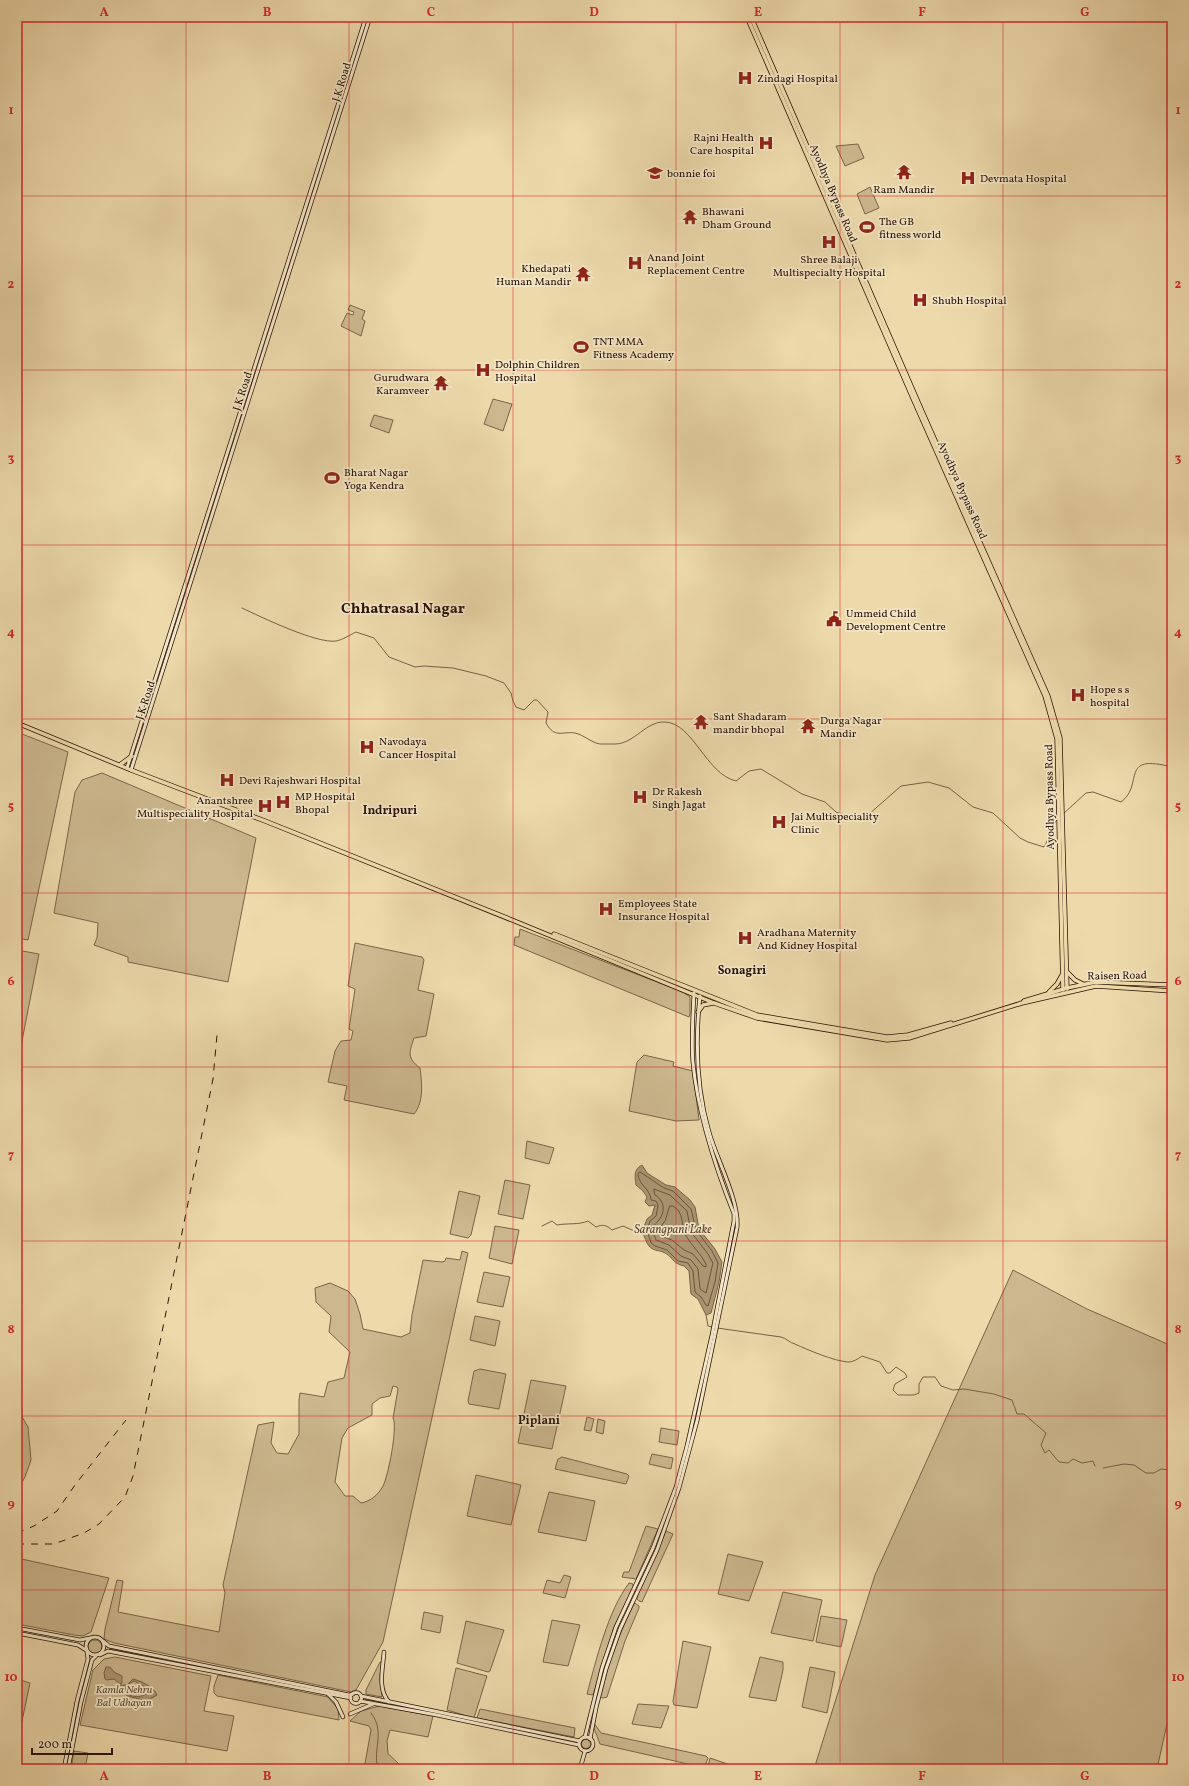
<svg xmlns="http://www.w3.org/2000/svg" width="1189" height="1786" font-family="Vollkorn,serif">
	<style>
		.green { fill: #ccb78e; stroke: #7a6448; fill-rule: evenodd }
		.water { fill: #aa9571; stroke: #766145; fill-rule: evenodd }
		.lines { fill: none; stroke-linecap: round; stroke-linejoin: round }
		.shore { stroke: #6a543a; stroke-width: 1 }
		.stream { stroke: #766145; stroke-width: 1 }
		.secondary-casing { stroke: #291203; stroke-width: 4.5 }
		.primary-casing { stroke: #291203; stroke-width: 5 }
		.secondary { stroke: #f3e6c8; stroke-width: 3 }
		.primary { stroke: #edd9aa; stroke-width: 3.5 }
		.rail { stroke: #291203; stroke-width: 1; stroke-dasharray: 7 7; stroke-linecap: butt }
		.grid { fill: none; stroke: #d62828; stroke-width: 1; stroke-opacity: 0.55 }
		.labels { text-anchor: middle; stroke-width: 3.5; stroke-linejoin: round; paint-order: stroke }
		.poi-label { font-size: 11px; fill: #291203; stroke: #f3e6c8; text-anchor: start }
		.street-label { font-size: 11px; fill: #291203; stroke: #f3e6c8 }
		.park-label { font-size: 11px; font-style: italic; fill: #624c34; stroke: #f3e6c8 }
		.neighbourhood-label { font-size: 12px; font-weight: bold; fill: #291203; stroke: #f3e6c8 }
		.water-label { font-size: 12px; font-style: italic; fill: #5d462f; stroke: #f3e6c8 }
		.district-label { font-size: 15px; font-weight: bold; fill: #291203; stroke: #f3e6c8 }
		.neatline { fill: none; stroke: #d62828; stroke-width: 1.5 }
		.grid-label { font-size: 13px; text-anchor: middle; font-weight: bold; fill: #d62828 }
	</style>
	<rect width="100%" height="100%" fill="#edd9aa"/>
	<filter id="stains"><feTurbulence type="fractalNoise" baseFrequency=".005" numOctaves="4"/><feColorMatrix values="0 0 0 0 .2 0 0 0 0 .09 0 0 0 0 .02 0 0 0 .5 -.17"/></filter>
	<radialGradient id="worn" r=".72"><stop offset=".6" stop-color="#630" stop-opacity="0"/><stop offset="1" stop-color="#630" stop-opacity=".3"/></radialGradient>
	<g class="green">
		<path d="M858,144L864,158L845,166L836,146Z"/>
		<path d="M870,187L879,208L865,214L857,194Z"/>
		<path d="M350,305L365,311L362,319L365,321L361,336L341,326L347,313L353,315L354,312L348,310Z"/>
		<path d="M493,399L512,404L503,431L484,424Z"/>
		<path d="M374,415L393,420L389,433L370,426Z"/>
		<path d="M17,732L68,752L28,940L17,938Z"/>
		<path d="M102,773L256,838L228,982L128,962V957L94,945L97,938L98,923L54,913L75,792L82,780Z"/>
		<path d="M520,929L683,992L690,997V1014L689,1017L519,947L514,945L515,937H519Z"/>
		<path d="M355,943L422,957L424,960L418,990L434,994L426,1036L414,1038C409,1053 407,1058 420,1068C422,1083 424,1102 414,1114L344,1100L347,1086L328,1082L335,1051L341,1041L351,1040L353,1031L349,1029L355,989L348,986Z"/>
		<path d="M17,950L39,954L20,1051L17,1050Z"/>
		<path d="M644,1055L674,1062L673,1066L693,1071L699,1120L676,1121L629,1111L637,1062Z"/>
		<path d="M527,1141L554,1148L549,1164L525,1158Z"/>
		<path d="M505,1180L530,1185L523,1219L498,1214Z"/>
		<path d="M459,1191L480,1196L471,1235L468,1238L450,1234Z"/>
		<path d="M495,1226L519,1230L512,1264L489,1258Z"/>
		<path d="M462,1251L468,1253L383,1642L356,1690L351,1692L114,1643L104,1639L105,1629L117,1580L123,1581L118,1612L219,1632L225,1593L223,1585L258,1425L274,1422L271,1443L277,1453L288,1454L299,1434V1400L300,1393L324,1397L328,1382L344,1378L350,1352L329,1332L331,1316L316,1302L315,1288L330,1283L348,1291L355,1299L360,1314L363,1329L401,1337L410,1333L412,1315L423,1260L442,1262L445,1261L446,1258L460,1260ZM393,1386L397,1387L398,1389L393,1418C398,1427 388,1477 383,1486C378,1495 371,1501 361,1503L353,1496H345L335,1482L342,1438L348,1428L372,1415V1404L380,1398L390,1396Z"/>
		<path d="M1013,1270L1087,1309L1172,1346V1701L1157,1769H814L875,1575Z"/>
		<path d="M484,1272L510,1277L503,1307L477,1302Z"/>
		<path d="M475,1316L500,1321L495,1346L470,1340Z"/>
		<path d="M480,1369L506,1374L499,1409L469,1404L468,1401L474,1371Z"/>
		<path d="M531,1380L566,1386L552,1449L518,1443Z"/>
		<path d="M17,1408L28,1427L31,1460L25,1477L17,1491Z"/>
		<path d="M587,1417L594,1419L591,1431L584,1430Z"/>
		<path d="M598,1419L605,1421L603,1434L596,1432Z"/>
		<path d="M661,1428L679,1431L677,1445L659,1442Z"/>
		<path d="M652,1454L673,1458L671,1469L649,1464Z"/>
		<path d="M562,1457L627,1474L629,1476L626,1484L555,1469L558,1459Z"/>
		<path d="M476,1475L521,1485L511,1525L467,1516Z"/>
		<path d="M549,1492L595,1501L586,1541L538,1532Z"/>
		<path d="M646,1526L658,1529L636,1579L622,1577L624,1572H629Z"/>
		<path d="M666,1531L673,1534L642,1602L639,1601L637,1599L638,1595Z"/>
		<path d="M728,1554L763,1562L749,1601L718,1594Z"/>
		<path d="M17,1558L109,1578L91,1632L83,1636L74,1635L17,1624Z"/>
		<path d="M564,1575L571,1577L565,1598L543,1593L547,1580L560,1583Z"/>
		<path d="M629,1583L633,1584V1587L614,1627L593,1695L587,1694C596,1660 608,1611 629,1583Z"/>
		<path d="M783,1592L822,1600L813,1641L771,1633Z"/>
		<path d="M635,1603L639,1606V1608L625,1641L607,1697L603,1698L600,1697C608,1664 619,1634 634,1604Z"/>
		<path d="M424,1612L443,1616L440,1633L421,1629Z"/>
		<path d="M821,1616L847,1620L841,1647L816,1642Z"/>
		<path d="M552,1620L580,1625L568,1666L543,1662Z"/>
		<path d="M466,1621L504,1630L490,1671L488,1672L457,1663Z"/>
		<circle cx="95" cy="1647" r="7"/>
		<path d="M683,1641L711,1647L697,1708L674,1705L673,1701Z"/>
		<path d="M110,1648L211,1668V1669L110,1649Z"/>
		<path d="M115,1657L211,1676L204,1711L234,1716L227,1751L80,1725L93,1670L104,1659Z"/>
		<path d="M760,1657L783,1662V1670L776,1701L749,1697Z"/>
		<path d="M380,1662H382L380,1676L382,1697L366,1694V1690Z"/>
		<path d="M810,1667L835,1672L827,1713L802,1707Z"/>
		<path d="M456,1668L487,1676L474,1718L447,1710Z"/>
		<path d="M218,1675L328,1697L338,1709L339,1720L217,1696L214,1693V1686Z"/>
		<path d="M17,1679L30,1683L17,1745Z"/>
		<path d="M365,1699L435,1713L365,1700Z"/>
		<path d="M638,1704L669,1706L661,1728L632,1724Z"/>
		<path d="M380,1706L433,1716L428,1737L390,1730L387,1741L388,1754C395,1759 398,1765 407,1769H364L371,1730L369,1726L350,1721L361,1711Z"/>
		<path d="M480,1709L575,1728L574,1737L477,1718Z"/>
		<path d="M476,1721L577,1742L576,1743Z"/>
		<path d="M594,1723L601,1733L706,1756L708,1758L705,1766L701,1767L600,1744L594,1728Z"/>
		<circle cx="586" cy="1744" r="4.5"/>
		<path d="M74,1751L88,1753L85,1769H71Z"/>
		<path d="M710,1758L742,1769H710L708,1767Z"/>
	</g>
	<g class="water">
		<path d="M642,1165L647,1173L666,1185L675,1187L690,1200L695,1207L699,1229L715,1249L722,1262L719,1282L711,1313L706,1315L698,1299L691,1294L689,1271L684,1266C671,1263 673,1256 663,1252C658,1250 653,1251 649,1246C646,1243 645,1236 642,1232L647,1219L652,1215L655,1205L649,1206L645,1202L647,1197L643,1191L636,1185C635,1176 633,1170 642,1165Z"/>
		<path d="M106,1667H110L114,1672L122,1676V1683L120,1684L114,1679L107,1680L105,1679L104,1673Z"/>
		<path d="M133,1679C141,1681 154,1687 157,1695L145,1702L140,1699L127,1696L120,1685H127ZM134,1681L149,1689V1692C143,1698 132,1698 126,1693V1688L130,1683Z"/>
	</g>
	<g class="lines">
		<g class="shore">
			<path d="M640,1172L664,1188L673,1191L691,1209L696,1230L712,1251L718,1263L715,1282L708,1306L706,1305L701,1297L695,1292L693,1271L688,1263L678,1261L667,1250L655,1246L651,1243L647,1230L650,1221L656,1216L658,1205L656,1201L651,1200C650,1188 640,1187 638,1175Z"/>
			<path d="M654,1189L670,1195L687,1211L691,1232L708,1254L713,1263L706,1293L700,1289L698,1269L691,1260L681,1256L669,1245L656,1240C655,1236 652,1232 653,1228C654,1224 657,1223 659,1220C666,1211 664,1200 655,1195Z"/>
			<path d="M670,1206H673C685,1213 680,1224 686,1236C692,1246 701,1254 706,1264V1267L703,1266L693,1254L684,1250L672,1240L661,1236L659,1229L665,1221Z"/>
		</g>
		<g class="stream">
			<path d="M242,608C261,617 317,644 336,641C342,640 350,635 356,632L374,638L389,657L415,667L424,666L453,668L486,676L504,683L511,693L513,701L516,707L524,710L534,700H537L548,712L546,723C555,739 562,731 575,733C584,735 592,743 600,744C605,744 611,744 616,744C635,743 646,721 665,722C693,723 706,774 736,781L749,771L761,769L802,794L825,802L836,812L850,817L868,815L901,786L928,782L949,788L973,807L993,813L1020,838L1028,842L1044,847C1050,838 1050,826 1058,819"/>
			<path d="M1063,814L1086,793L1093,792L1121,802C1145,784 1118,753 1172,767"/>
			<path d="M542,1226L552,1221L557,1225C567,1223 579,1225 588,1221L596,1227C603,1224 606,1225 612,1230L623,1226L639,1233L642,1232"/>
			<path d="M706,1315L708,1326L712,1327"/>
			<path d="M717,1328C738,1331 760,1334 781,1337C786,1338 790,1343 795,1344C808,1350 834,1361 848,1362C853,1362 858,1359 862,1356L880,1362L887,1373H890L896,1367L905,1373L907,1377L895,1384L893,1390L898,1395H914L919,1393V1384L923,1377H935L941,1386L953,1390L964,1389L994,1394L1012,1400L1017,1414H1024L1046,1433L1041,1445L1045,1453L1049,1450L1059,1462L1068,1463L1073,1459L1082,1463L1093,1461L1095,1466"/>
			<path d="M1103,1468L1124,1464L1134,1465L1146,1473H1154L1161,1469L1172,1470"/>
			<path d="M371,1713C386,1732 372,1749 378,1769"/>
		</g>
		<g class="secondary-casing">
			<g id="secondary">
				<path d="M127,768L366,17"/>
				<path d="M131,770L370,17"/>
				<path d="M17,1628L80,1640L90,1638"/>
				<path d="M17,1633L78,1645L86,1650"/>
				<circle cx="95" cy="1646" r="9"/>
				<path d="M103,1641L109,1646L349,1695L353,1694"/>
				<path d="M384,1652C383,1668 377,1689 389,1702"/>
				<path d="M100,1655L108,1651L351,1698"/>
				<circle cx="356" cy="1698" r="5.5"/>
				<path d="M328,1694L336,1702L343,1717"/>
				<path d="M361,1696L580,1741"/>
				<path d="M360,1701L437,1715L579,1745"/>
				<path d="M350,1714L373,1704"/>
				<path d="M585,1737L602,1668L616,1627L653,1548L676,1487L687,1446L712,1335L734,1221V1214C715,1166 698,1115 693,1063C691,1040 693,1016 694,993"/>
				<circle cx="586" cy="1744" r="7"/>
				<path d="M590,1739L596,1708L606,1669L620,1629L657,1550L679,1488L697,1421L737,1228C740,1202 717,1160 709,1132C696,1087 695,1042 700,996"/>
				<path d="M179,1767L180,1769"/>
				<path d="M64,1769L77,1701L88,1659L87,1652"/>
				<path d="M68,1769L81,1702L92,1660L96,1656"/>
				<path d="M580,1769L585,1751"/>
			</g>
		</g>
		<g class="primary-casing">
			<g id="primary">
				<path d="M747,17L915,403L1045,696L1057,739L1063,990"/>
				<path d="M751,17L918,402L1048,696L1060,738L1067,989"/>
				<path d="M17,723L131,770L265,821L512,920L714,1003L757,1018L887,1040L909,1038L1022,1003L1096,986L1172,991"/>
				<path d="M121,764L132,756"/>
				<path d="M554,934L757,1015L887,1037L908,1035L951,1023"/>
				<path d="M1067,972L1075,980L1083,984"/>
				<path d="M1049,992L1057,984L1062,975"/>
				<path d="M1024,1001L1067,988L1096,982L1172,985"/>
				<path d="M698,1012L703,1005L713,1003"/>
			</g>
		</g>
		<use href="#secondary" class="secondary"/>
		<use href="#primary" class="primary"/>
		<g class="rail">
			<path d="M17,1533L34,1526L57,1511L75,1485L126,1420"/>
			<path d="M17,1544H54L84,1533L99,1524L125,1497L133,1476L213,1079L217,1035"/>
		</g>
	</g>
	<path class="grid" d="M186,17V1769M349,17V1769M513,17V1769M676,17V1769M840,17V1769M1003,17V1769M17,196H1172M17,370H1172M17,545H1172M17,719H1172M17,893H1172M17,1067H1172M17,1241H1172M17,1416H1172M17,1590H1172"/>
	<defs>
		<g id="hospital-bare" transform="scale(1.2)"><path d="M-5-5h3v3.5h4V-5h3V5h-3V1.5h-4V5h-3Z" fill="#8f2418" stroke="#f3e6c8" stroke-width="2.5" paint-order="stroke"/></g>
		<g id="temple-bare" transform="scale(1.2)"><path d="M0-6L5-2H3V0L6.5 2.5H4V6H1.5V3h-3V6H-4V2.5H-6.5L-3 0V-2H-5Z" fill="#8f2418" stroke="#f3e6c8" stroke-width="2.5" paint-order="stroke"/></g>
		<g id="university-bare" transform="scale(1.2)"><path d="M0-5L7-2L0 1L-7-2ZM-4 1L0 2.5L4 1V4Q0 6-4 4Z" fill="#8f2418" stroke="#f3e6c8" stroke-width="2.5" paint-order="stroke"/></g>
		<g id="stadium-bare" transform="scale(1.2)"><path d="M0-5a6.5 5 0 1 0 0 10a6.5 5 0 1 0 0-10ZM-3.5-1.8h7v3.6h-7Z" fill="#8f2418" stroke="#f3e6c8" stroke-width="2.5" paint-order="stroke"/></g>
		<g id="civic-bare" transform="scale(1.2)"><path d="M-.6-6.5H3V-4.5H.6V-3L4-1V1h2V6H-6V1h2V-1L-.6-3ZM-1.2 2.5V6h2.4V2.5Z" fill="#8f2418" stroke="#f3e6c8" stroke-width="2.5" paint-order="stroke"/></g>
	</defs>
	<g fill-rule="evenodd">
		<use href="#hospital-bare" x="745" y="78"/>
		<use href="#hospital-bare" x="766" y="143"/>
		<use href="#temple-bare" x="904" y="172"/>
		<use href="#university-bare" x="655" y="173"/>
		<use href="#hospital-bare" x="968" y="178"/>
		<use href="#temple-bare" x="690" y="217"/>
		<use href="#stadium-bare" x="867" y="227"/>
		<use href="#hospital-bare" x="829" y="242"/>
		<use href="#hospital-bare" x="635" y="263"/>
		<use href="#temple-bare" x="583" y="274"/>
		<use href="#hospital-bare" x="920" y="300"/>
		<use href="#stadium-bare" x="581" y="347"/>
		<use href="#hospital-bare" x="483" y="370"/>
		<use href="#temple-bare" x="441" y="383"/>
		<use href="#stadium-bare" x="332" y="478"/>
		<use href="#civic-bare" x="834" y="619"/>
		<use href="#hospital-bare" x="1078" y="695"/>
		<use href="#temple-bare" x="701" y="722"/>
		<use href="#temple-bare" x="808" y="726"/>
		<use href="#hospital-bare" x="367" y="747"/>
		<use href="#hospital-bare" x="227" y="780"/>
		<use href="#hospital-bare" x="640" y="797"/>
		<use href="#hospital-bare" x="283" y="802"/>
		<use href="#hospital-bare" x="265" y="806"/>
		<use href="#hospital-bare" x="779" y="822"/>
		<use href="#hospital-bare" x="606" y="909"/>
		<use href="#hospital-bare" x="745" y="938"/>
	</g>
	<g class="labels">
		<g class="poi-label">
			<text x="757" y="82">Zindagi Hospital</text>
			<text x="754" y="141" text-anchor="end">Rajni Health<tspan x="754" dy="13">Care hospital</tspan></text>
			<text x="667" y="177">bonnie foi</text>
			<text x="980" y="182">Devmata Hospital</text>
			<text x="904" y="193" text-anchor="middle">Ram Mandir</text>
			<text x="702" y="215">Bhawani<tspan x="702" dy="13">Dham Ground</tspan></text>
			<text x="879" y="225">The GB<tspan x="879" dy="13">fitness world</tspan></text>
			<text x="647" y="261">Anand Joint<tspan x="647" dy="13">Replacement Centre</tspan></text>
			<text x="829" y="263" text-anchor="middle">Shree Balaji<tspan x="829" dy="13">Multispecialty Hospital</tspan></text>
			<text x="571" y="272" text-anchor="end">Khedapati<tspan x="571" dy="13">Human Mandir</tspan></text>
			<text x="932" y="304">Shubh Hospital</text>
			<text x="593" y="345">TNT MMA<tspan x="593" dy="13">Fitness Academy</tspan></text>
			<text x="495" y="368">Dolphin Children<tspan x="495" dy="13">Hospital</tspan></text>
			<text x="429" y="381" text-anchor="end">Gurudwara<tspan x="429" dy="13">Karamveer</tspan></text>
			<text x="344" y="476">Bharat Nagar<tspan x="344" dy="13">Yoga Kendra</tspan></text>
			<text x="846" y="617">Ummeid Child<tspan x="846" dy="13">Development Centre</tspan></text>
			<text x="1090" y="693">Hope s s<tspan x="1090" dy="13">hospital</tspan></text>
			<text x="713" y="720">Sant Shadaram<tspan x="713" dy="13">mandir bhopal</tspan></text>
			<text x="820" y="724">Durga Nagar<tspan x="820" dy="13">Mandir</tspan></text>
			<text x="379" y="745">Navodaya<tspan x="379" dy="13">Cancer Hospital</tspan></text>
			<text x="239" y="784">Devi Rajeshwari Hospital</text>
			<text x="652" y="795">Dr Rakesh<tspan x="652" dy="13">Singh Jagat</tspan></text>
			<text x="295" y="800">MP Hospital<tspan x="295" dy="13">Bhopal</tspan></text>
			<text x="253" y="804" text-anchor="end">Anantshree<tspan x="253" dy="13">Multispeciality Hospital</tspan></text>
			<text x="791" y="820">Jai Multispeciality<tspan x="791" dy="13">Clinic</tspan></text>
			<text x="618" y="907">Employees State<tspan x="618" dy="13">Insurance Hospital</tspan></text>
			<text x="757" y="936">Aradhana Maternity<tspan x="757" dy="13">And Kidney Hospital</tspan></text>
		</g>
		<g class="street-label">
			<text transform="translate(341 82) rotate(-73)" y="4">J K Road</text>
			<text transform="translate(834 193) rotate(67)" y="4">Ayodhya Bypass Road</text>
			<text transform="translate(242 391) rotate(-72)" y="4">J K Road</text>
			<text transform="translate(963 490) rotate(66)" y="4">Ayodhya Bypass Road</text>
			<text transform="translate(145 700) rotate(-72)" y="4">J K Road</text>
			<text transform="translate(1049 797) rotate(-91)" y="4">Ayodhya Bypass Road</text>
			<text transform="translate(1117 975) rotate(-1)" y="4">Raisen Road</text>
		</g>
		<g class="park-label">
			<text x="124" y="1693">Kamla Nehru<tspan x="124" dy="13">Bal Udhayan</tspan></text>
		</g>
		<g class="neighbourhood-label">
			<text x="390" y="814">Indripuri</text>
			<text x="742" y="974">Sonagiri</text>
			<text x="539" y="1424">Piplani</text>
		</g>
		<g class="water-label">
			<text x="673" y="1233">Sarangpani Lake</text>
		</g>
		<g class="district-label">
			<text x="403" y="613">Chhatrasal Nagar</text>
		</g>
	</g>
	<rect width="1189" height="1786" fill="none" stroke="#edd9aa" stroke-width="44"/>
	<path d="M32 1748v6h80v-6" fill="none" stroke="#291203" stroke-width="2"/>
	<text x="38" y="1748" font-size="12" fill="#291203" stroke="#f3e6c8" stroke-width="3" paint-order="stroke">200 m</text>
	<rect x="22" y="22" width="1145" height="1742" class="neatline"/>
	<g class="grid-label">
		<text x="104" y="16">A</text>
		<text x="267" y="16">B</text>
		<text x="431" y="16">C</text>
		<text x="594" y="16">D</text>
		<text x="758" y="16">E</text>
		<text x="922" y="16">F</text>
		<text x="1085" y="16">G</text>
		<text x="11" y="114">1</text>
		<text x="1178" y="114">1</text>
		<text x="11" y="288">2</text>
		<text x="1178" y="288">2</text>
		<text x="11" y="462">3</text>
		<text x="1178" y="462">3</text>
		<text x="11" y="636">4</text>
		<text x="1178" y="636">4</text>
		<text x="11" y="810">5</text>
		<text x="1178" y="810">5</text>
		<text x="11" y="985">6</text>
		<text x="1178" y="985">6</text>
		<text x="11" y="1159">7</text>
		<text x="1178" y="1159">7</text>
		<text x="11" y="1333">8</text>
		<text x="1178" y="1333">8</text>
		<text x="11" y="1507">9</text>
		<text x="1178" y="1507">9</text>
		<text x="11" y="1681">10</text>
		<text x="1178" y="1681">10</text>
		<text x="104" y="1780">A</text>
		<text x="267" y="1780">B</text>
		<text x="431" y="1780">C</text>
		<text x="594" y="1780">D</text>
		<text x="758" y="1780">E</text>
		<text x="922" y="1780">F</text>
		<text x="1085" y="1780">G</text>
	</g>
	<rect width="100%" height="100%" filter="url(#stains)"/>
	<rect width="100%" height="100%" fill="url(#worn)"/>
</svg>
